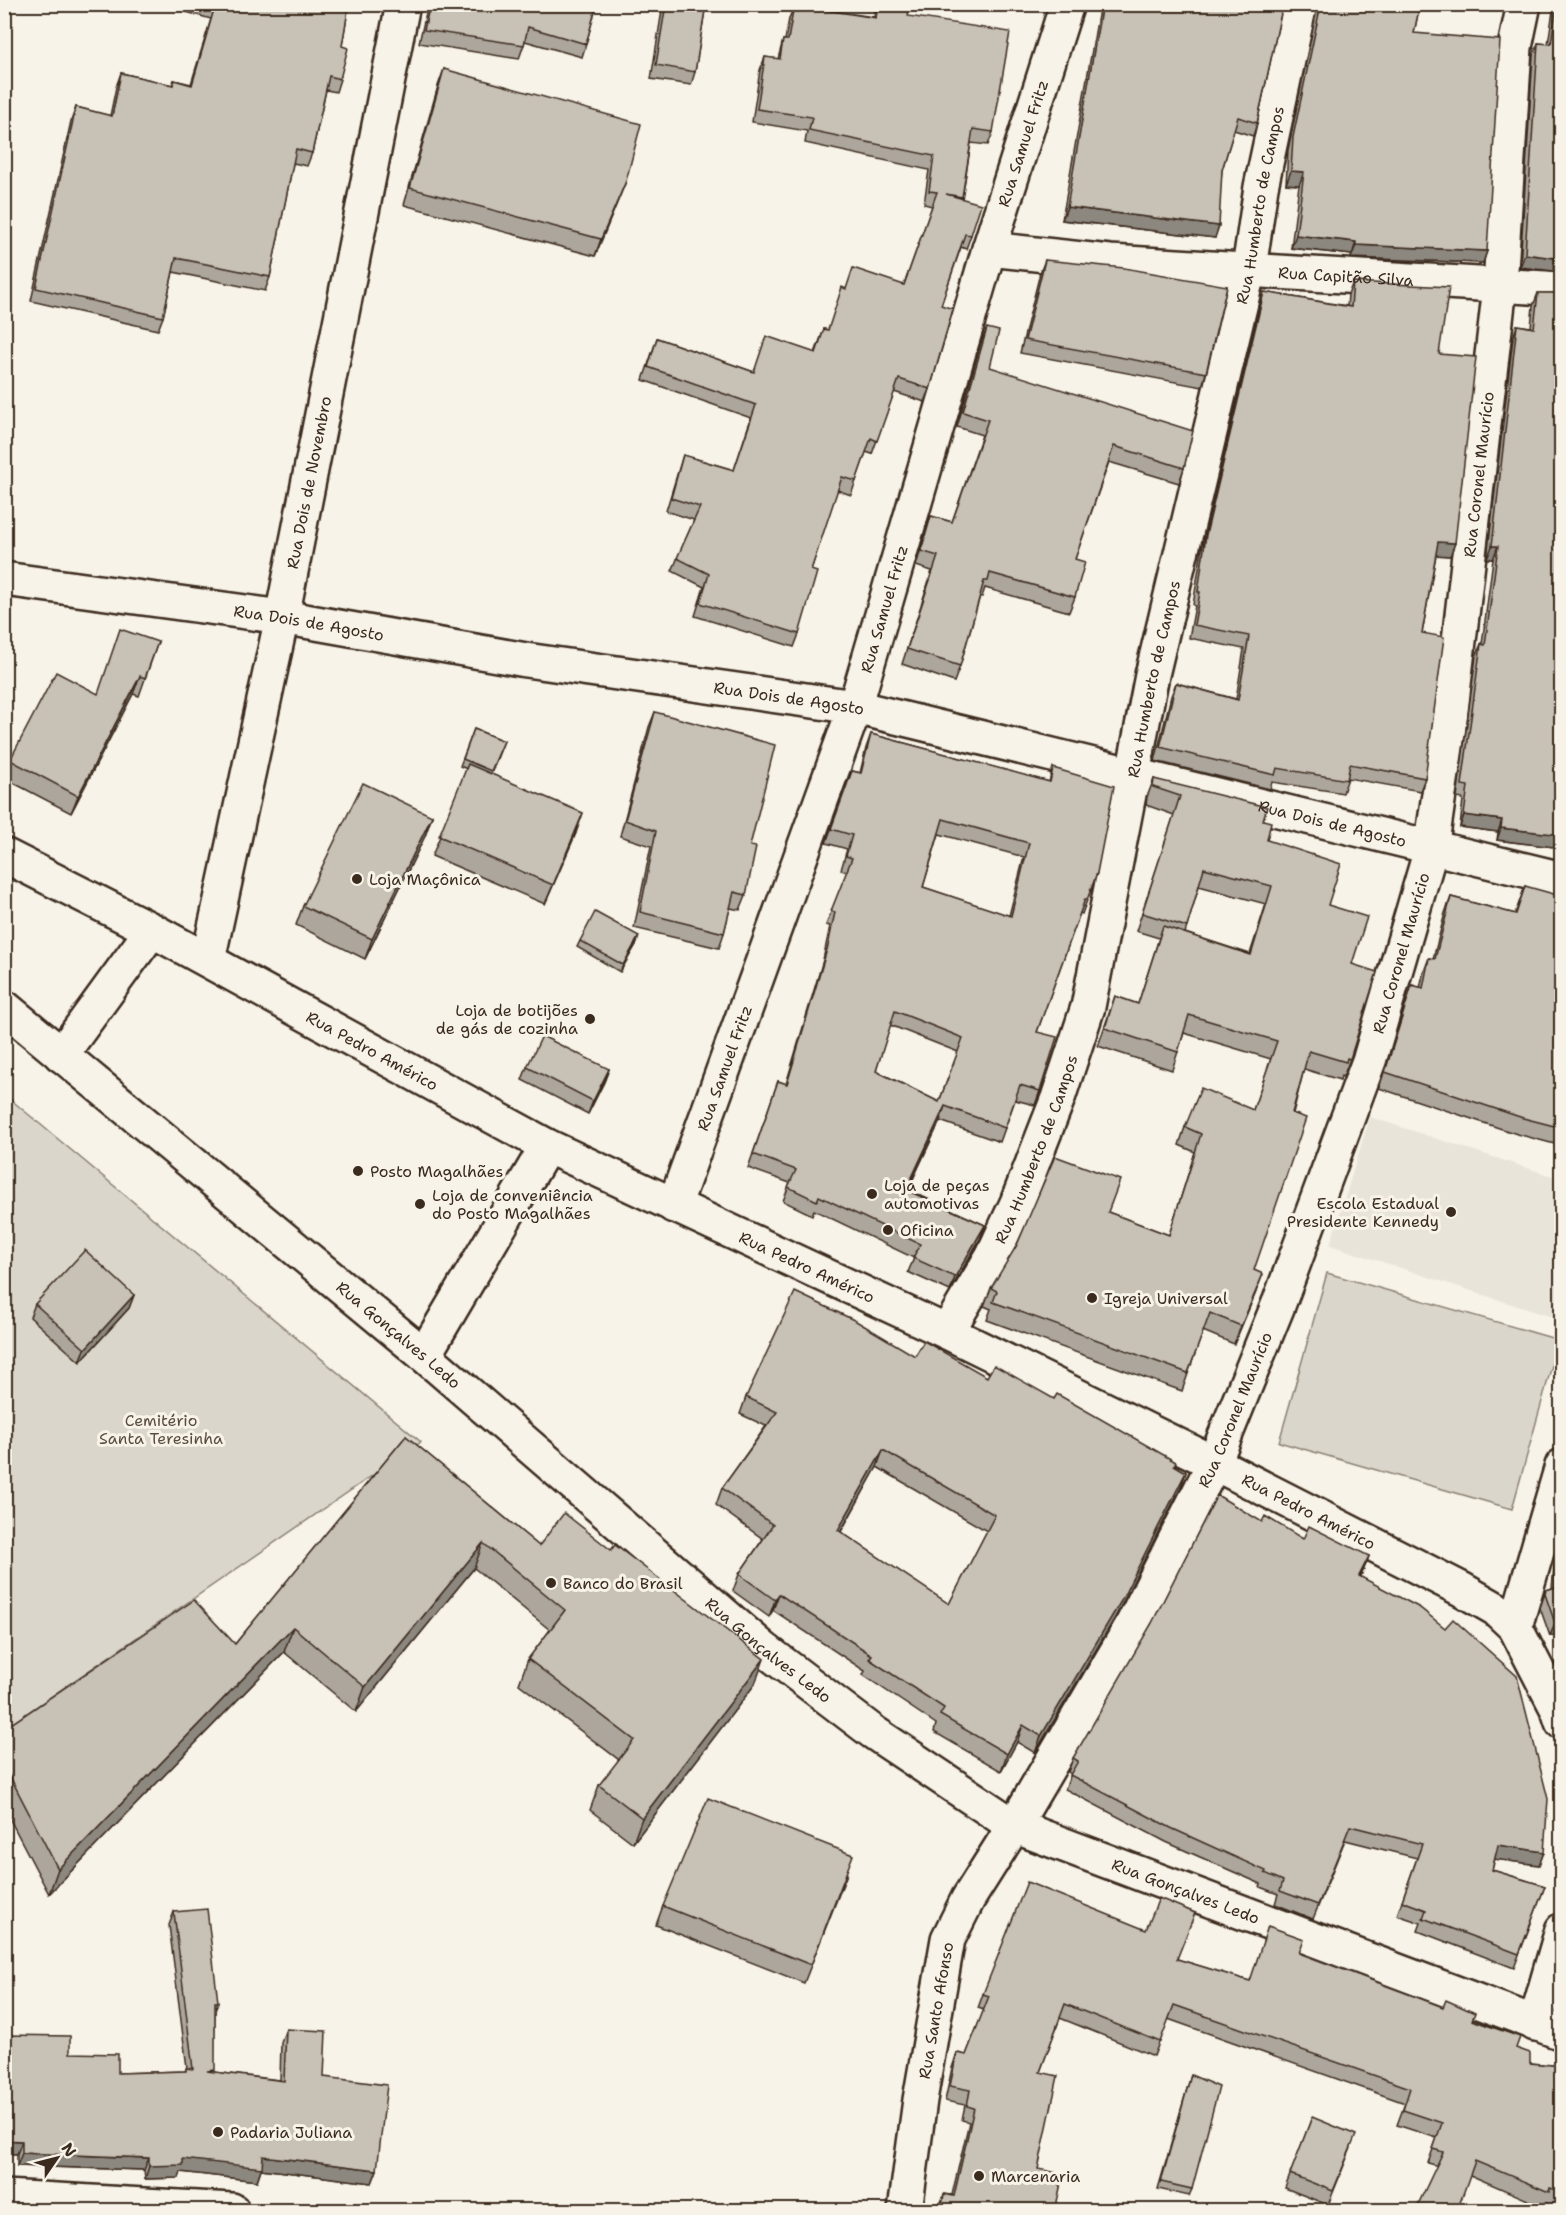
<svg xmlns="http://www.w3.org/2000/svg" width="1566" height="2215" font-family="'Shantell Sans',sans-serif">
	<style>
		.built { fill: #e9e4d9 }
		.green { fill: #dbd6cb; stroke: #8b8074; stroke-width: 1.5 }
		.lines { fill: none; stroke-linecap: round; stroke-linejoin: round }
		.street-casing { stroke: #3b2a1e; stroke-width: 38 }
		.secondary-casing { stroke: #3b2a1e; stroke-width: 38 }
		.street { stroke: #f7f3e8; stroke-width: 33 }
		.secondary { stroke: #f7f3e8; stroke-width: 33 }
		.wall { fill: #aca69d; stroke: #3b2a1e; stroke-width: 1.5; fill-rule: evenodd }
		.shaded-wall { fill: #8c877f; stroke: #3b2a1e; stroke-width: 1.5 }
		.building { fill: #c8c1b6; stroke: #3b2a1e; stroke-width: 1.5; fill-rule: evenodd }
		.poi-dot { fill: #3b2a1e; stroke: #f7f3e8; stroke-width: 2 }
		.labels { text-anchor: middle; stroke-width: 6; stroke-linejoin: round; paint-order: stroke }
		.street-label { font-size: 16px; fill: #3b2a1e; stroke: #f7f3e8 }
		.poi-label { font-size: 16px; fill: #3b2a1e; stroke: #f7f3e8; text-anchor: start }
		.park-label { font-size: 16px; fill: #5b4c41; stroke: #f7f3e8 }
	</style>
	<rect width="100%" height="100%" fill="#f7f3e8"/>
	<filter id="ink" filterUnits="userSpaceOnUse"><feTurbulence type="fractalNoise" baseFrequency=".0167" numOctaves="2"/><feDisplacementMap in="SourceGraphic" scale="12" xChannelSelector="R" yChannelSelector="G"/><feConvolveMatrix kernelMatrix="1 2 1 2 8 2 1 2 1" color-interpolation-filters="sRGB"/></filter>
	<g filter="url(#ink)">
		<path class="built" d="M1370,1117L1561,1179V1320L1330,1245Z"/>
		<g class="green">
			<path d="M4,1094L421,1442L5,1728H4Z"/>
			<path d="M1327,1273L1559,1340L1512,1509L1279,1442Z"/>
		</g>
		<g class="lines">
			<g class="street-casing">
				<g id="street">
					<path id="s1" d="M989,249L1110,262L1562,289"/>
					<path id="s2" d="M4,579L282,617L526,660L855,707L1562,879"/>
					<path id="s3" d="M4,855L152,930L547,1146L947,1332L1214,1463L1463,1590L1496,1609L1515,1627L1558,1710L1562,1722"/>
					<path id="s4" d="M208,960L282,617L403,4"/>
					<path d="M61,1055L152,930"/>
					<path id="s5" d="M674,1206L855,707L989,249L1067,4"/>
					<path id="s6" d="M947,1332L993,1255L1017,1203L1058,1098L1088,1007L1152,675L1249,269L1261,187L1300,4"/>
					<path d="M424,1355L547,1146"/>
					<path d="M1515,1627L1562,1466"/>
					<path id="s7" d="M1014,1826L1131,1627L1214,1463L1279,1303L1370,1058L1431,849L1450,719L1500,286L1515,47L1524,4"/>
					<path d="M1535,2024L1562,1930"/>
					<path d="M4,2197L232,2210"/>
				</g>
			</g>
			<g class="secondary-casing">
				<g id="secondary">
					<path id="s8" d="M4,1007L424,1355L764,1649L873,1732L1014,1826L1562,2033"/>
					<path id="s9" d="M905,2210L920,2100L948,1939L968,1899L1014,1826"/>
				</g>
			</g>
			<use href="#street" class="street"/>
			<use href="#secondary" class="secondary"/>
		</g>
		<g class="wall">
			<path d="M158,4H349L342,46L340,79L336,92L326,90L312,153L307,166L293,163L270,277L265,291L173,272L163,317L158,330L31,301L71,121L76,107L110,116L116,87L121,73L172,85L174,80L191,84L211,19Z"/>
			<path d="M428,4H597L586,44L582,57L525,41L519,59L419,43Z"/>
			<path d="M663,4H706L695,72L691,85L651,79Z"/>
			<path d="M876,4H910L908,16L993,132L988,145L971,143L962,199L971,235L966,249L961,247L941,305L930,389L925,402L894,392L872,454L866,452L851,495L837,490L811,570L799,634L794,647L695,616L704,587L672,571L694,520L666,511L683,455L734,470L751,418L643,380L657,338L754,372L815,353L824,329L828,330L846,289L904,285L932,206L924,204L929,170L805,143L807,131L752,122L760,70L765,57L778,59L783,40H785L789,19L794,5L874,17Z"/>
			<path d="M1100,4H1283L1257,123L1253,136L1234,130L1222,170L1215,238L1062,220Z"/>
			<path d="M1318,4H1420L1414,33L1487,251L1483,263L1351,258L1352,255L1291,248L1299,185L1286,184L1288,150Z"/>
			<path d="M1554,4H1562V272L1520,267L1533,56L1538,43L1548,44Z"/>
			<path d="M444,69L626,181L595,256L404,205L438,86Z"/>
			<path d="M1045,260L1206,373L1202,387L1020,353L1040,273Z"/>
			<path d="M1353,282L1439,354L1455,543L1450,556L1436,555L1422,633L1425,778L1420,791L1348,778L1343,793L1272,782L1270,789L1155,761L1171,696L1176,683L1236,699L1244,649L1189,638L1195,606L1193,605L1202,549L1260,305L1264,292L1347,306L1348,295Z"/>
			<path d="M1538,293H1562V848L1497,840L1498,832L1460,827L1463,799L1457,798L1476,656L1481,644H1482L1493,559H1487L1513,338L1517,325L1531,327L1533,306Z"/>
			<path d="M987,328L990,367L1184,468L1179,483L1109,462L1075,559V597L1069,612L985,588L982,597L980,596L960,666L954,682L902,664L932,571L916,566L926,531L931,516L952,522L982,435L957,427L981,343Z"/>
			<path d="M158,642L139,696L133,694L71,813L4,778V775L10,760L98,694Z"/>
			<path d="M655,712L750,846L746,895L740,910L730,908L724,933L719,948L634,928L651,846L620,836L649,727Z"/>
			<path d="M474,729L504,741L491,774L576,833L545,904L432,856L467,769L460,766Z"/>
			<path d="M871,734L1049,782L1053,768L1097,873L1082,914L1080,913L1037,1032L1040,1091L1035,1105L1015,1100L1000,1142L940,1121L908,1190L985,1225L980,1239L950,1291L908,1272L914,1258L814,1210L812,1215L783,1201L790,1183L748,1168L778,1081L786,1084L823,960L830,926L826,925L847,872L841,870L847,849L826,843L852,771L860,773L866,748ZM939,834L1024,857L1009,916L923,887ZM890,1025L958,1052L939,1102L876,1071Z"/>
			<path d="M1154,779L1263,820L1267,840L1328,905L1352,964L1350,1059L1343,1077L1341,1076L1340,1080L1304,1069L1254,1270L1256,1292L1234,1344L1203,1331L1182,1391L987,1320L991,1309L984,1306L991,1288L1108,1212L1169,1235L1195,1152L1179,1145L1185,1127L1253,1110L1271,1059L1184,1033L1172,1070L1098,1046L1115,996L1138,1004L1159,938L1136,931L1174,815L1146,805L1147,797ZM1199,886L1266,904L1250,954L1185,933Z"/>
			<path d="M432,816L425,836L365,959L296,925L303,906Z"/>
			<path d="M1525,886L1559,904L1562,905V1146L1517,1134L1379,1088L1412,985L1420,988L1423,974L1429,958L1433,959L1445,913L1451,897L1515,914Z"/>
			<path d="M580,941L637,943L620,972L577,947Z"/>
			<path d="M527,1067L609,1069L604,1082L588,1114L522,1080Z"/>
			<path d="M134,1295L129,1308L80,1362L30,1317L35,1304Z"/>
			<path d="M915,1356L987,1377L1054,1399L1186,1472L1180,1489L1115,1618L1035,1753L1017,1742L1001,1771L934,1732L936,1724L863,1675L865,1671L773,1610L769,1617L733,1591L739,1574L763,1539L716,1505L722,1488L766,1426L740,1414L746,1397ZM877,1467L987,1531L949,1604L841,1532Z"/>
			<path d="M406,1436L539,1546L755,1684L633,1843L590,1810L599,1785L619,1760L519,1684L528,1659L550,1630L474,1568L356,1712L284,1652L49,1894L4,1808V1729L235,1644Z"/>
			<path d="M1262,1522L1303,1539L1369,1556L1361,1576L1544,1852L1539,1865L1495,1859L1492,1870L1545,1886L1514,1968L1418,1931L1421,1923L1397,1915L1417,1858L1345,1840L1313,1919L1275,1904L1278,1894L1260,1887L1261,1884L1166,1842L1065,1789L1071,1774L1068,1772L1073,1758Z"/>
			<path d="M1562,1535V1633L1550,1636L1540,1608L1546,1590L1552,1588L1555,1558Z"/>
			<path d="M847,1874L804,1983L656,1925L663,1906Z"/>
			<path d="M174,1912L218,2002L215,2011L214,2072L280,2080L281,2042L286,2029L324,2077L377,2170L372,2183L261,2169L257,2181L181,2172L179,2178L145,2179L144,2170L17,2166V2154L4,2153L70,2053L118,2073L185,2071L187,2068L169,1925Z"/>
			<path d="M1299,1953L1472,2020L1516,2048L1530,2063L1562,2066V2208L1545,2203L1544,2207L1470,2175L1428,2163L1437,2138L1397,2125L1405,2103L1168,2019L1154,2056L1060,2018L1040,2072L1038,2169L1055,2211H938L944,2194L952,2195L969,2122L962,2120L965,2105L945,2101L952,2068L957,2053L966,2055L984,2010L978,2008L983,1994L1177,1959L1249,1981Z"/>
			<path d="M1191,2075L1192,2189L1189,2196L1158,2189Z"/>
			<path d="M1312,2117L1351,2148L1328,2205L1285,2188Z"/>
		</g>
		<g class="shaded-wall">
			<path d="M1291,171L1304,172L1299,185L1286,184Z"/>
			<path d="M626,181L619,198L595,256L601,239Z"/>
			<path d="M1067,207L1219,226L1215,238L1062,220Z"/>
			<path d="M1296,235L1356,242L1352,255L1291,248Z"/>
			<path d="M1356,245L1487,251L1483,263L1351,258Z"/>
			<path d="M1525,254L1562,259V272L1520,267Z"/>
			<path d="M1438,542L1455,543L1450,556L1433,555Z"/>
			<path d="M1492,546H1498L1493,559H1487Z"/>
			<path d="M140,676L133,694L71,813L78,796Z"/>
			<path d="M583,813L576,833L545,904L553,885Z"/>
			<path d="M1464,815L1502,820L1498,832L1460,827Z"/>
			<path d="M432,816L425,836L365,959L372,939Z"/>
			<path d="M1501,828L1562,835V848L1497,840Z"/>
			<path d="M639,936L637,943L620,972L623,965Z"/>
			<path d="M609,1069L604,1082L588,1114L593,1101Z"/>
			<path d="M945,1106L940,1121L901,1204L906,1190Z"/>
			<path d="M985,1225L980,1239L950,1291L955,1277Z"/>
			<path d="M1263,1274L1256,1292L1234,1344L1241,1326Z"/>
			<path d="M134,1295L129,1308L80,1362L85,1349Z"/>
			<path d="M883,1450L877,1467L832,1547L838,1530Z"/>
			<path d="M1186,1472L1180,1489L1115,1618L1035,1753L1041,1736Z"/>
			<path d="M483,1543L474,1568L356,1712L365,1687Z"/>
			<path d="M1369,1556L1364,1569L1354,1589L1359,1576Z"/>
			<path d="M779,1594L773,1610L769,1617L775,1600Z"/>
			<path d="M1562,1621V1633L1550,1636L1555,1623Z"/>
			<path d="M293,1627L284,1652L49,1894L58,1869Z"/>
			<path d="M764,1659L755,1684L633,1843L642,1818Z"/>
			<path d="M1023,1725L1017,1742L1001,1771L1007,1754Z"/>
			<path d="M1498,1845L1544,1852L1539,1865L1493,1859Z"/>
			<path d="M4,2140L22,2141L17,2154L4,2153Z"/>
			<path d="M22,2153L149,2158L144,2170L17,2166Z"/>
			<path d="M263,2156L377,2170L372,2183L261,2169L257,2181L181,2172L179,2178L145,2179L149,2166L183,2159Z"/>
		</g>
		<g class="building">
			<path d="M210,4H349L342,46L348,48L340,79L329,76L312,153L296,149L270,277L176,258L163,317L36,288L76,107L112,116L121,73L173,85L174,80L192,85L215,6Z"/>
			<path d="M430,4H597L586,44L528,27L524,45L424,30Z"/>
			<path d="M666,4H706L695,72L656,65Z"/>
			<path d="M878,4H910L908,16L1010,32L993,132L973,129L962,197L946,194L981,204L971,235L965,234L941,305L953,309L930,389L899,379L877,441L871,438L856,481L842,477L811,570L817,572L799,634L700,603L709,574L677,558L700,507L671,498L683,455L734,470L756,405L648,367L657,338L754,372L766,336L816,353L824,329L828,330L842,287L846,289L853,268L904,285L937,192L929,191L934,156L809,130L812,117L757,109L765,57L780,59L783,40H788L794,5L876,18Z"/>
			<path d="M1102,4H1283L1257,123L1238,117L1222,170L1219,226L1067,207Z"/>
			<path d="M1321,4H1420L1414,33L1500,40L1487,251L1356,245V242L1296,235L1304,172L1291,171L1293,137Z"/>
			<path d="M1557,4H1562V259L1525,254L1538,43L1551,44Z"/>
			<path d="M444,69L641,124L626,181L601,239L410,188Z"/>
			<path d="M1045,260L1124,268L1227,286L1206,373L1025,340Z"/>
			<path d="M1353,282L1449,287L1439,354L1476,357L1455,543L1438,542L1422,633L1444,637L1425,778L1350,764L1347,780L1277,768L1275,775L1160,747L1176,683L1238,700L1249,636L1194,625L1200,592H1198L1206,535L1264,292L1351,307Z"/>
			<path d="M1538,293H1562V835L1501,828L1502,820L1464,815L1468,786L1462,785L1481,644L1485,645L1498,546H1492L1517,325L1534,328Z"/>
			<path d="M987,328L999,331L990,367L1193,431L1184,468L1114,446L1075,559L1085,562L1075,597L990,573L988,581H984L960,666L907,649L938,556L921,551L931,516L952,522L988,420L963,412Z"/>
			<path d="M120,629L158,642L145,678L140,676L78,796L10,760L56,672L98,694Z"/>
			<path d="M655,712L775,745L750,846L756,847L746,895L734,892L724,933L640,912L656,831L625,820Z"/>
			<path d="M474,729L504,741L491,771L463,759Z"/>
			<path d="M871,734L1050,782L1053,768L1114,786L1097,873L1087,900L1085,899L1037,1032L1057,1037L1040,1091L1020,1085L1005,1128L945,1106L906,1190L985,1225L955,1277L913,1258L920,1244L819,1196L817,1201L788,1187L796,1170L753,1154L778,1081L787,1084L828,946L835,912L831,911L852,858L846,856L852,835L831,829L852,771L861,773ZM943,819L1029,843L1011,916L923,887ZM895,1011L963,1038L939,1102L876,1071Z"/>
			<path d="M468,764L583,813L553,885L439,836Z"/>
			<path d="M1154,779L1267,807L1263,820L1271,822L1267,840L1341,864L1328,905L1367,917L1352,964L1377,972L1350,1059L1347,1058L1346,1062L1309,1051L1292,1113L1306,1118L1254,1270L1263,1274L1241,1326L1210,1313L1188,1373L993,1302L997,1291L991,1288L1017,1245L1055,1156L1120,1180L1108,1212L1169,1235L1201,1134L1185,1127L1201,1088L1253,1110L1277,1041L1189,1015L1178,1052L1105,1028L1115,996L1138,1004L1163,926L1251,955L1272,886L1204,868L1187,927L1142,913L1180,796L1153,787Z"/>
			<path d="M363,783L432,816L372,939L303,906Z"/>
			<path d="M1525,886L1561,896L1559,904L1562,905V1128L1523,1118L1385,1072L1412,985L1423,988L1429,958L1435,959L1451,897L1516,914Z"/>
			<path d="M595,912L639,936L623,965L580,941Z"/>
			<path d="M542,1036L609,1069L593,1101L527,1067Z"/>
			<path d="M85,1250L134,1295L85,1349L35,1304Z"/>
			<path d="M795,1292L856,1321L915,1356L924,1341L987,1377L994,1365L1054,1399L1057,1394L1176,1462L1174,1465L1186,1472L1121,1601L1041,1736L1023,1725L1007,1754L940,1715L944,1708L869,1659L872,1655L779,1594L775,1600L739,1574L773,1525L722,1488L777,1412L746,1397ZM883,1450L995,1515L949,1604L838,1530Z"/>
			<path d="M406,1436L539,1546L564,1513L611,1550L615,1545L764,1659L642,1818L599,1785L634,1740L528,1659L565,1610L483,1543L365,1687L293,1627L58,1869L4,1765V1729L194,1600L235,1644Z"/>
			<path d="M1217,1495L1262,1522L1265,1516L1303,1539L1309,1526L1369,1556L1359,1576L1420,1608L1445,1628L1453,1619L1517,1676L1548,1799L1544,1852L1498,1845L1492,1870L1545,1886L1519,1954L1423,1918L1426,1910L1402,1901L1422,1844L1350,1826L1318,1905L1280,1891L1283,1881L1265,1873L1266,1871L1171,1828L1070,1775L1078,1761L1073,1758L1152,1623Z"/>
			<path d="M1562,1538V1621L1555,1623L1545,1594L1546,1590L1557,1587L1560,1545Z"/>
			<path d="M708,1798L853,1855L811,1965L663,1906Z"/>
			<path d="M1027,1882L1146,1930L1159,1898L1195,1913L1177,1959L1250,1981L1268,1926L1304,1939L1299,1953L1443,2007L1446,2000L1475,2013L1472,2020L1520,2037L1516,2048L1530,2053V2063L1562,2066V2192L1550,2188L1549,2192L1475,2161L1457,2211H1415L1443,2152L1433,2149L1442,2123L1403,2110L1410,2088L1174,2005L1160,2042L1065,2004L1040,2072L1058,2076L1038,2169L1063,2174L1055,2211H941L944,2194L954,2196L974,2108L967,2106L970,2090L950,2086L957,2053L966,2055L989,1996L983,1994Z"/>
			<path d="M207,1909L218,2002H215V2070L207,2071L284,2081L286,2029L326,2031L324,2077L387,2085L377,2170L263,2156L262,2168L183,2159V2165L149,2166V2158L22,2153V2141L4,2140V2035L70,2036V2053L118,2054V2073L186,2071V2068L193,2069L174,1912Z"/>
			<path d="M1191,2075L1219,2087L1192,2189L1161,2182Z"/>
			<path d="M1312,2117L1356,2135L1333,2191L1290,2174Z"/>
		</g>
	</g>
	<g class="poi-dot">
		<circle cx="357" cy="879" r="6"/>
		<circle cx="590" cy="1019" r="6"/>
		<circle cx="358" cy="1171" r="6"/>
		<circle cx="872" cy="1194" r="6"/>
		<circle cx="420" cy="1204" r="6"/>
		<circle cx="1451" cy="1212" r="6"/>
		<circle cx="888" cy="1230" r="6"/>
		<circle cx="1092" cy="1298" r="6"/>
		<circle cx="551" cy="1583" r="6"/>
		<circle cx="218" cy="2132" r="6"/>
		<circle cx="979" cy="2176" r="6"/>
	</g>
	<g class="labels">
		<g class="street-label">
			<text dy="6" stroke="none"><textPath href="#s5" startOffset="1119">Rua Samuel Fritz</textPath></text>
			<text dy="6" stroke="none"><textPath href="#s6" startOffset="1176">Rua Humberto de Campos</textPath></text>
			<text dy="6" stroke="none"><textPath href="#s1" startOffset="358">Rua Capitão Silva</textPath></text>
			<text dy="6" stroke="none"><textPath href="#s7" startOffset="1444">Rua Coronel Maurício</textPath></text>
			<text dy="6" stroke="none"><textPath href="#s4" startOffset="488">Rua Dois de Novembro</textPath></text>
			<text dy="6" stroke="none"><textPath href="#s5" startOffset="633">Rua Samuel Fritz</textPath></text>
			<text dy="6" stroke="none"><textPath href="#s2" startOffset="308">Rua Dois de Agosto</textPath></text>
			<text dy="6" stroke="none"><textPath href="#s6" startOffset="690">Rua Humberto de Campos</textPath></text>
			<text dy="6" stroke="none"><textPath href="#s2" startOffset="794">Rua Dois de Agosto</textPath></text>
			<text dy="6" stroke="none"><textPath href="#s2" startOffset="1352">Rua Dois de Agosto</textPath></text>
			<text dy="6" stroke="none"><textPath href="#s7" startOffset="958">Rua Coronel Maurício</textPath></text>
			<text dy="6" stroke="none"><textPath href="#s3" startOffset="417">Rua Pedro Américo</textPath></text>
			<text dy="6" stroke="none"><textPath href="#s5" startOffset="147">Rua Samuel Fritz</textPath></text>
			<text dy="6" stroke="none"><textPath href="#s6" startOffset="204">Rua Humberto de Campos</textPath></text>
			<text dy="6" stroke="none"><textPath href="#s3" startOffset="903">Rua Pedro Américo</textPath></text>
			<text dy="6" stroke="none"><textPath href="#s8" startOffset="513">Rua Gonçalves Ledo</textPath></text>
			<text dy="6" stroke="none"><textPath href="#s7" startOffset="472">Rua Coronel Maurício</textPath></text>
			<text dy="6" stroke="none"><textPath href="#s3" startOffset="1461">Rua Pedro Américo</textPath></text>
			<text dy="6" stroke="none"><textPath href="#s8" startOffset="999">Rua Gonçalves Ledo</textPath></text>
			<text dy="6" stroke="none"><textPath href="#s8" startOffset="1485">Rua Gonçalves Ledo</textPath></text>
			<text dy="6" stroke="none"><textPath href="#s9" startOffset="202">Rua Santo Afonso</textPath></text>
		</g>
		<g class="poi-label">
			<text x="369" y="885">Loja Maçônica</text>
			<text x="578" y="1016" text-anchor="end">Loja de botijões<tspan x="578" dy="18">de gás de cozinha</tspan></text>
			<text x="370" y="1177">Posto Magalhães</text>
			<text x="884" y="1191">Loja de peças<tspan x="884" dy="18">automotivas</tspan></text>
			<text x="432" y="1201">Loja de conveniência<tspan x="432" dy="18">do Posto Magalhães</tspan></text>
			<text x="1439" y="1209" text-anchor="end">Escola Estadual<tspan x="1439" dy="18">Presidente Kennedy</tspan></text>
			<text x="900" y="1236">Oficina</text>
			<text x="1104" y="1304">Igreja Universal</text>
			<text x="563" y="1589">Banco do Brasil</text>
			<text x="230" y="2138">Padaria Juliana</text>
			<text x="991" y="2182">Marcenaria</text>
		</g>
		<g class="park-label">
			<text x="161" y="1426">Cemitério<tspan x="161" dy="18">Santa Teresinha</tspan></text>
		</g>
	</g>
	<rect width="1566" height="2215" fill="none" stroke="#f7f3e8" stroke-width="24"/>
	<rect x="12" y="12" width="1542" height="2191" fill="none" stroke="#3b2a1e" stroke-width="2" filter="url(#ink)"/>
	<g transform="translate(57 2158) rotate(55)" stroke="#f7f3e8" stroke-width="4.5" paint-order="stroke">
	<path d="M0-4.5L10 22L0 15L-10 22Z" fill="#3b2a1e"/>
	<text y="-9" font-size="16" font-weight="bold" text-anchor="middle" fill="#3b2a1e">N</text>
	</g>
</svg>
